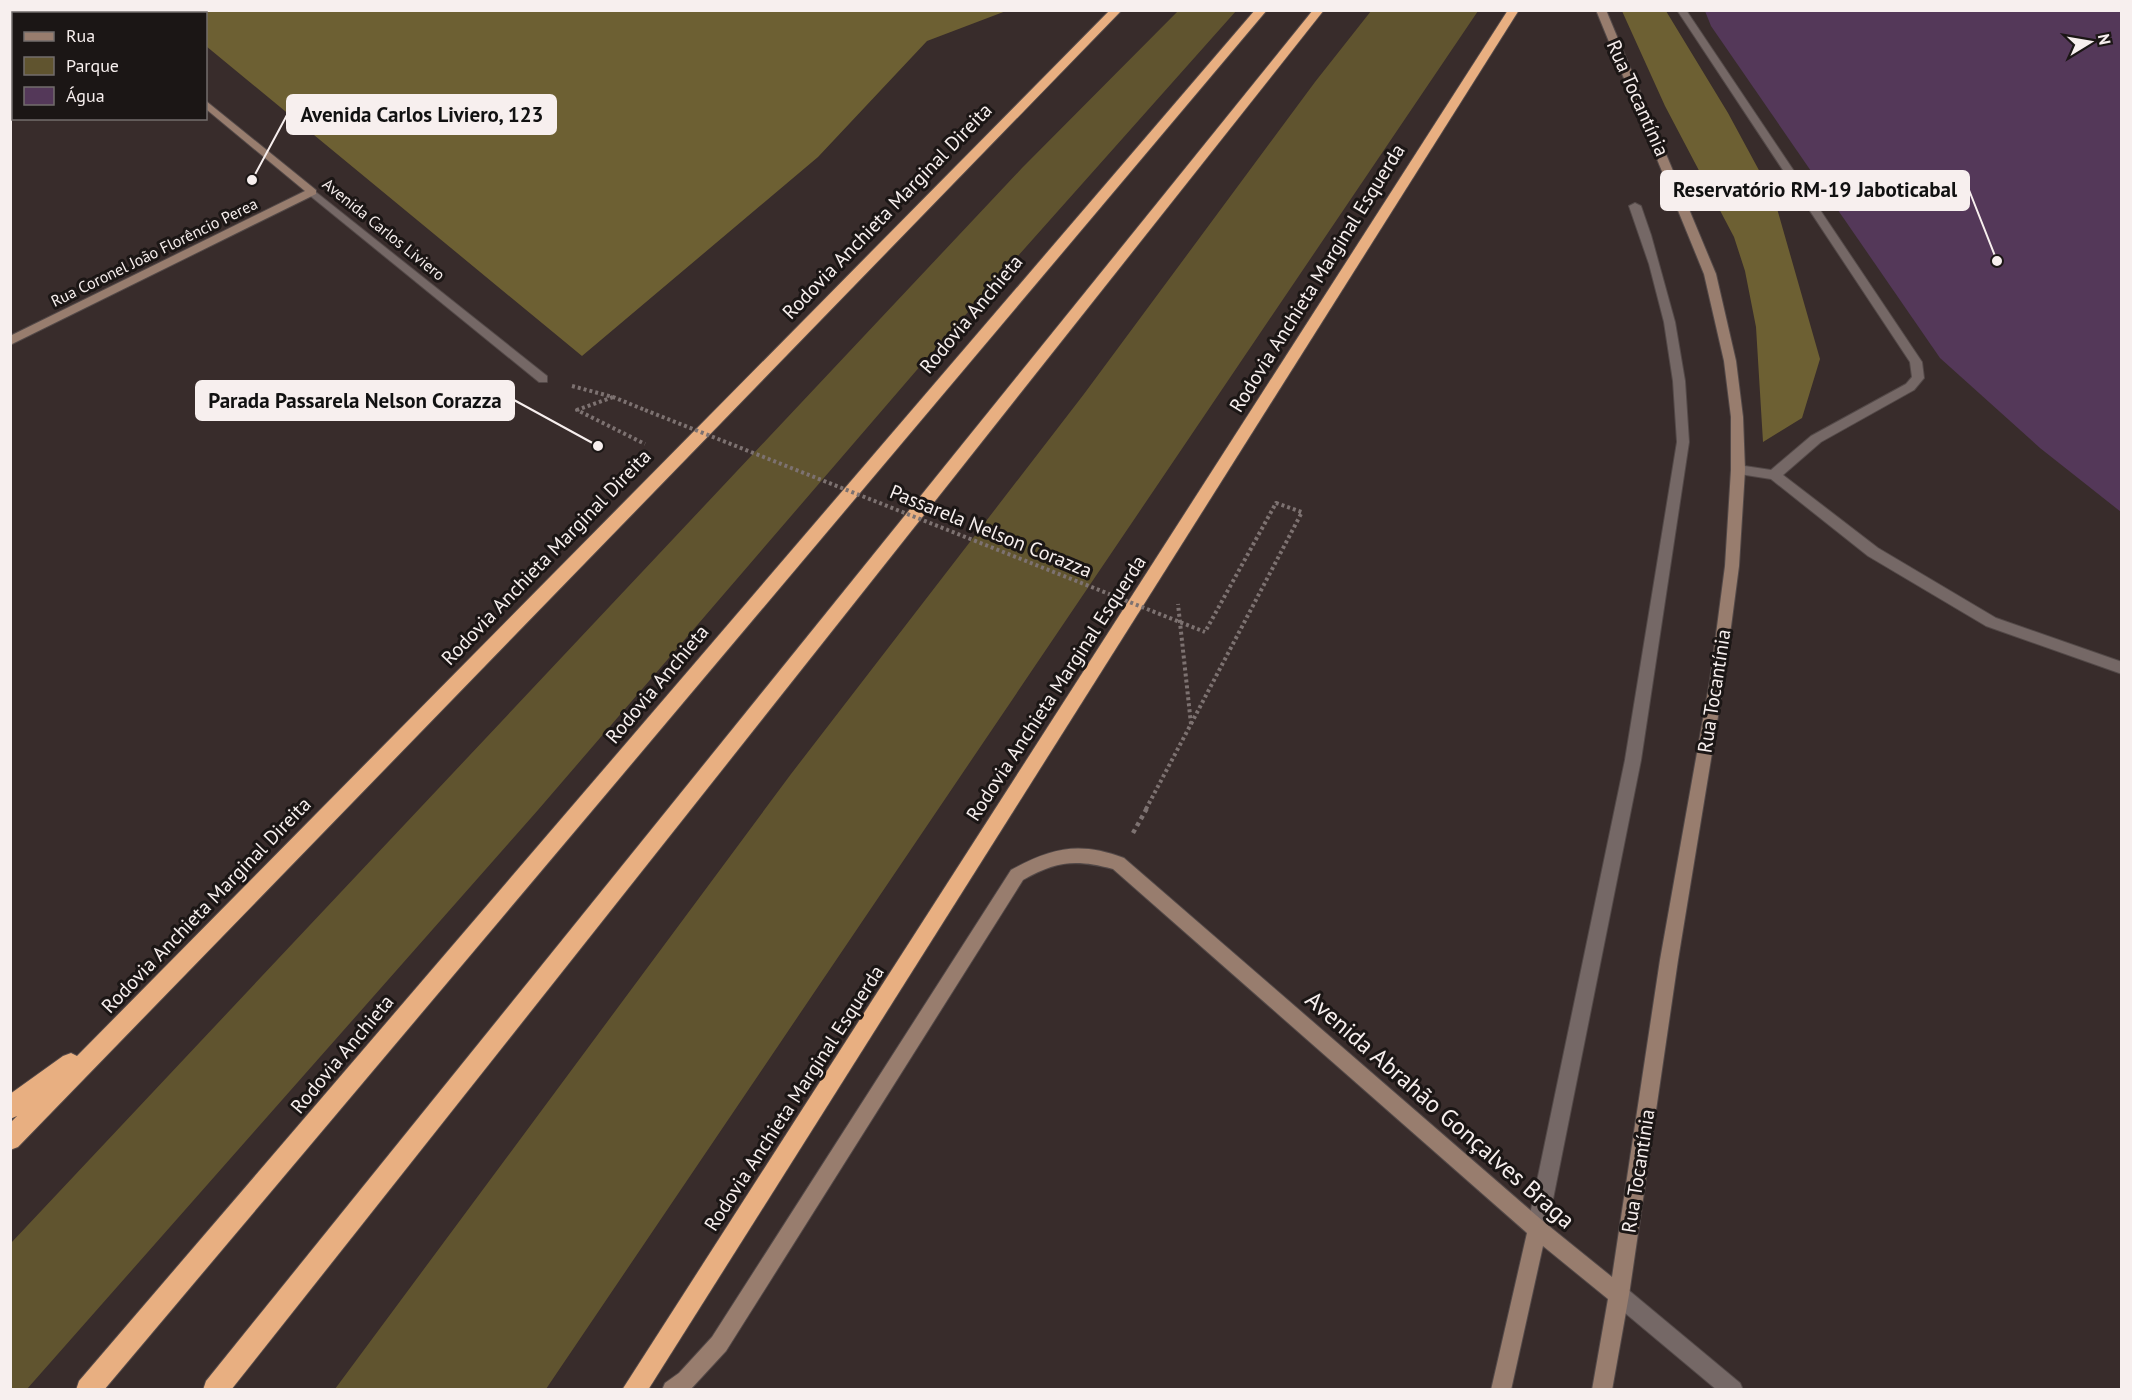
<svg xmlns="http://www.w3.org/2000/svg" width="2132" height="1400" font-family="'PT Sans',sans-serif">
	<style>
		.green { fill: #60542f }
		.forest { fill: #6d6033 }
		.water { fill: #543859 }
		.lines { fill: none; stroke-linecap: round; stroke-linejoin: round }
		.lane-casing { stroke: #534948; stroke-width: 2 }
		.street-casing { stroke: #534948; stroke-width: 2 }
		.secondary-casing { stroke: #534948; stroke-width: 2 }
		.highway-casing { stroke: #534948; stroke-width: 2 }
		.path-far1 { stroke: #7d7271; stroke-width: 4; stroke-dasharray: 3 3; stroke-linecap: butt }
		.path { stroke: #7d7271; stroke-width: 4.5; stroke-dasharray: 4 4; stroke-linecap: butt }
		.lane { fill: #756866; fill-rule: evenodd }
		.street { fill: #756866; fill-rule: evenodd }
		.secondary { fill: #987d6e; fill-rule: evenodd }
		.highway { fill: #e8af81; fill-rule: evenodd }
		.path-bridge { stroke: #7d7271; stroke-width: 4; stroke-dasharray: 3 3; stroke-linecap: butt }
		.labels { text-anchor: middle; stroke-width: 6; stroke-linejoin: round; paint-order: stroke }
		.far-street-label { font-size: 16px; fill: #f7efee; stroke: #1b1615 }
		.street-label { font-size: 20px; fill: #f7efee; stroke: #1b1615 }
		.near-street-label { font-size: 24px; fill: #f7efee; stroke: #1b1615 }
		.leader { fill: none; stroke: #f7efee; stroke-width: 2 }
		.callout-dot { fill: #f7efee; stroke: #1b1615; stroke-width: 2 }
		.callout { fill: #f7efee; stroke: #f7efee; stroke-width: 2 }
		.callout-label { font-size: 21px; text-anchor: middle; font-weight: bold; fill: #111 }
	</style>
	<rect width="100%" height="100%" fill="#382c2b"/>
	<g class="green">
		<path d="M1179,10L1236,11L928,357L538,810L27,1389H11V1243L1022,168Z"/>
		<path d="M1371,11H1478L546,1389H335L791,774L1084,394L1315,82Z"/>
	</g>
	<g class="forest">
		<path d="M162,11H1006L927,41L818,157L582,356L206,46V14L166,13Z"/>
		<path d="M1622,11H1666L1728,113L1774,198L1820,359L1802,418L1763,442L1756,327L1745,271L1734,237L1665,106Z"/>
	</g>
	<path class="water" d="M1705,11H2121V512L2040,448L1940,358L1711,26Z"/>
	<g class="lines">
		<g class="lane-casing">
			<g id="lane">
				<path d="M1677,10H1686L1922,362L1924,378L1914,390L1821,442L1783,475L1878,548L1996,618L2122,662V674L1986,626L1868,556L1771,479L1733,473L1731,470L1738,465L1771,470L1811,436L1906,384L1912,377L1910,362Z"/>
				<path d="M1635,203L1641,206L1651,235L1675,322L1685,381L1689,442L1641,760L1547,1229L1544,1236L1537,1239L1530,1236L1527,1229L1625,760L1677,442L1673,381L1664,322L1649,264L1629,206Z"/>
			</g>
		</g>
		<g class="street-casing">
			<g id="street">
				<path d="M312,189L547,376V382H539L308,194V190Z"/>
				<path d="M1619,1285L1626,1288L1740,1383L1743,1390H1717L1612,1302L1609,1295L1612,1288Z"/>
			</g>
		</g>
		<g class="secondary-casing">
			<g id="secondary">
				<path d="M88,10H97L99,14H90Z"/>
				<path d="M1596,10H1606L1716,274L1736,361L1743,417L1745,470L1739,566L1724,680L1678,960L1629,1295L1612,1390H1592L1608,1299L1543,1246L1511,1390H1491L1527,1233L1113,869C1075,859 1057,861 1023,880L726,1351L690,1390H662L665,1383L679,1373L712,1337L1011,870C1051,848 1079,841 1124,858L1544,1222L1612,1277L1660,960L1710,680L1725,566L1731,470V417L1724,361L1704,274Z"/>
				<path d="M206,101L316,190V194L10,345V336L305,191L206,109Z"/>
			</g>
		</g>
		<g class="highway-casing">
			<g id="highway">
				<path d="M1110,10H1122L18,1147L10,1150V1123L17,1116L10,1119V1094L63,1056L71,1053L77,1056Z"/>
				<path d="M1255,10H1267L104,1390H76L79,1381Z"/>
				<path d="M1313,10H1324L231,1390H203L206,1381Z"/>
				<path d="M1508,10H1519L648,1390H622Z"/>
			</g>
		</g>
		<g class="path-far1">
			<path d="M572,386L613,397L645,410"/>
			<path d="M613,397L577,410L645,444"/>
			<path d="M1191,724L1302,512L1276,503L1205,632"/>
			<path d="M1146,809L1191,724L1178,604"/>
		</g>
		<path class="path" d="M1133,833L1147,808"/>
		<use href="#lane" class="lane"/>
		<use href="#street" class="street"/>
		<use href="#secondary" class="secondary"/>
		<use href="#highway" class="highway"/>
		<path class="path-bridge" d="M645,410L1205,632"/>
	</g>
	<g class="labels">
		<g class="far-street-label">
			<text transform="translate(384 229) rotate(39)" y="6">Avenida Carlos Liviero</text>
			<text transform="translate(154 252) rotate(-26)" y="6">Rua Coronel João Florêncio Perea</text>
		</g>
		<g class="street-label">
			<text transform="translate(1638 98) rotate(66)" y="7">Rua Tocantínia</text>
			<text transform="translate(887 211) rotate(-46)" y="7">Rodovia Anchieta Marginal Direita</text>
			<text transform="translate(1317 278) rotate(-58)" y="7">Rodovia Anchieta Marginal Esquerda</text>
			<text transform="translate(971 314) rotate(-50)" y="7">Rodovia Anchieta</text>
			<text transform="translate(991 531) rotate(22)" y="7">Passarela Nelson Corazza</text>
			<text transform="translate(546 557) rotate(-46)" y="7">Rodovia Anchieta Marginal Direita</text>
			<text transform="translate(657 684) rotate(-50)" y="7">Rodovia Anchieta</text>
			<text transform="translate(1056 688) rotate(-57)" y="7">Rodovia Anchieta Marginal Esquerda</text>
			<text transform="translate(1714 691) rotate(-81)" y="7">Rua Tocantínia</text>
			<text transform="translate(206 905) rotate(-46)" y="7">Rodovia Anchieta Marginal Direita</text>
			<text transform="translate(342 1054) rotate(-50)" y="7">Rodovia Anchieta</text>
			<text transform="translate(794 1098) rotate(-57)" y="7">Rodovia Anchieta Marginal Esquerda</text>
			<text transform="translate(1638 1171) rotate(-81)" y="7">Rua Tocantínia</text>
		</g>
		<g class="near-street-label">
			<text transform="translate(1440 1110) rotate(41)" y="8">Avenida Abrahão Gonçalves Braga</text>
		</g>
	</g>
	<path class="leader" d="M252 180L287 115M1997 261L1969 190M598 446L514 400"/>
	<g class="callout-dot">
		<circle cx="252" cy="180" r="6"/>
		<circle cx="1997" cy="261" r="6"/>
		<circle cx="598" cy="446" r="6"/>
	</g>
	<g class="callout">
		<rect x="287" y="95" width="269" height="39" rx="6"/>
		<rect x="1661" y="171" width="308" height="39" rx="6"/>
		<rect x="196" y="381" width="318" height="39" rx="6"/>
	</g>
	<g class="callout-label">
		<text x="422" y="122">Avenida Carlos Liviero, 123</text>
		<text x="1815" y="197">Reservatório RM-19 Jaboticabal</text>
		<text x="355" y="408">Parada Passarela Nelson Corazza</text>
	</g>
	<rect width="2132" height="1400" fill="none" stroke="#f7efee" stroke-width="24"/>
	<rect x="12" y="12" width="195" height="108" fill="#1b1615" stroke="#736d6c" stroke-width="1.5"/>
	<rect x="24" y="32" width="30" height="9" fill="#987d6e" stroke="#736d6c" stroke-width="1.5"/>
	<text x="66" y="42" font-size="18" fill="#f7efee">Rua</text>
	<rect x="24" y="57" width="30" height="18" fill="#60542f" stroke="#736d6c" stroke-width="1.5"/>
	<text x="66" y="72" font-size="18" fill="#f7efee">Parque</text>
	<rect x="24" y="87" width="30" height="18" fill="#543859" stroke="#736d6c" stroke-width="1.5"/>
	<text x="66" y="102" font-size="18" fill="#f7efee">Água</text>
	<g transform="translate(2090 42) rotate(79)" stroke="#1b1615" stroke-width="4.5" paint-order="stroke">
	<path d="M0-4.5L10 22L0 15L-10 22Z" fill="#f7efee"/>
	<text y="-9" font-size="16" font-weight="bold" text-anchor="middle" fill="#f7efee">N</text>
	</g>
</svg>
